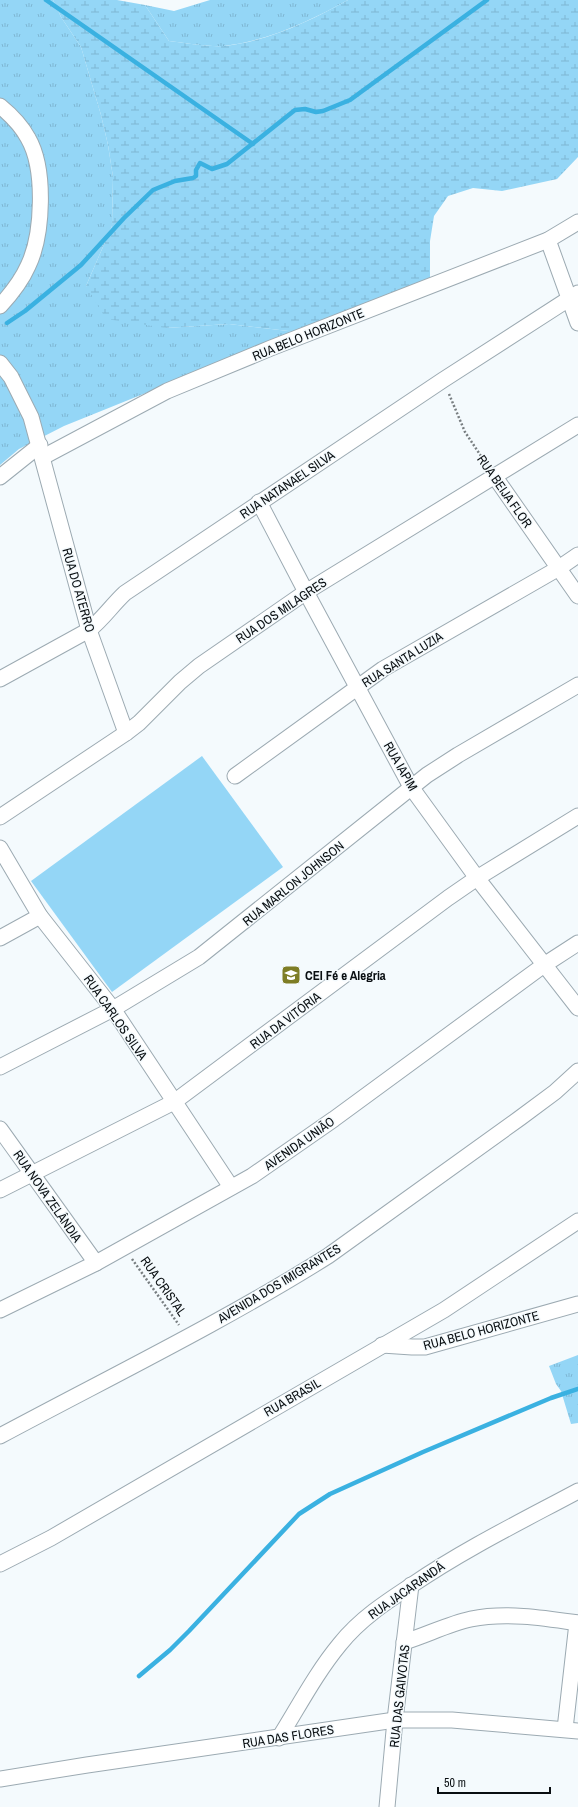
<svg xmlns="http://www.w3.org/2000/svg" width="578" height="1807" font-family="'Archivo Narrow',sans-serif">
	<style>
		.grass { fill: url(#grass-tufts) }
		.wetland { fill: url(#wetland-marsh) }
		.garden { fill: #94d6f6 }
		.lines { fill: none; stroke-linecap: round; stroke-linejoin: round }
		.stream { stroke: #3ab1e1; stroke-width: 4.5 }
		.street-casing { stroke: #9caab2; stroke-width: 17 }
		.path { stroke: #787e81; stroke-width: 2.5; stroke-dasharray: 2 2; stroke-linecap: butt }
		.street { stroke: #fff; stroke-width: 15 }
		.labels { text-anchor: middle; stroke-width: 3; stroke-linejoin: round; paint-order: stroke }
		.street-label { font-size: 13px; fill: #090e11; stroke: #f4fafd }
		.poi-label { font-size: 13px; font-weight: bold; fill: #090e11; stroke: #f4fafd; text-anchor: start }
	</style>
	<defs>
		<pattern id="grass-tufts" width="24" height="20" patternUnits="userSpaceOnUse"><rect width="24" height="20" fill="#94d6f6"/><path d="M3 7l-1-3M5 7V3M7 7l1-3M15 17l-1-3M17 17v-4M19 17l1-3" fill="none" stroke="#7eb6d2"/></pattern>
		<pattern id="wetland-marsh" width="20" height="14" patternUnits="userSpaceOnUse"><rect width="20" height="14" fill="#94d6f6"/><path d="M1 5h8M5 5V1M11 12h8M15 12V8" fill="none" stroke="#7eb6d2"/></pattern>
	</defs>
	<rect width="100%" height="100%" fill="#f4fafd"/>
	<g class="grass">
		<path d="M0,0H53L61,17L81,47L101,115L108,145L113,177L112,226L86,286L166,328L229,324L297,332L242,352L183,378L64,426L19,449L0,465Z"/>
		<path d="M210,0H348C310,21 268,41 224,46C208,47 186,43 169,41L145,5L174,11Z"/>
		<path d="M578,1355V1423L571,1424L561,1391L556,1384L549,1366Z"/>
	</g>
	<path class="wetland" d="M53,0H117L145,5L169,41C186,43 208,47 224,46C269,41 310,21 348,0H578V157L557,179L502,191L473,188L448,196L434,216L430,241V279L297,332L229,324L166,328L106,319L86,286L112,226L113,177L108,145L101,115L81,47L61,17Z"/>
	<path class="garden" d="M202,756L283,867L112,992L31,881Z"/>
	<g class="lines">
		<g class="stream">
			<path d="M46,0L253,144"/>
			<path d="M7,323L25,311L81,265L124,218L153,190L175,181L193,178L196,176V170L200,163L212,169L227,164L295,110L305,109L316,112L323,111L350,100L487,0"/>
			<path d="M139,1676L170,1650L189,1631L299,1514L330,1494L423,1452L551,1398L578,1389"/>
		</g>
		<g class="street-casing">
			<g id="street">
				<path d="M0,106C11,115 21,125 28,138C46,169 43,235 28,266C21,282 11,294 0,306"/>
				<path d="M548,240L578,323"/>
				<path d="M0,363L11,377L31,417L89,630L126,733"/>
				<path d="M43,457L167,391L271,348L548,240L578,222"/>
				<path d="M0,477L40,445"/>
				<path d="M495,477L578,596"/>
				<path d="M259,502L306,592L411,787L477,878L578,1008"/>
				<path d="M0,679L89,630C103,619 112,605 125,593L443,380L578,293"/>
				<path d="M235,776L383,669L559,568L578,555"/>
				<path d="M0,817L126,733L139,723L180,682L199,666L306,592L578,425"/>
				<path d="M0,848L40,916L113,1009L231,1187"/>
				<path d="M0,938L40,916"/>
				<path d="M0,1067L113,1009L199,957L427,775L458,755L578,685"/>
				<path d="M0,1129L96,1263"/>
				<path d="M0,1190L174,1102L448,898L477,878L578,816"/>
				<path d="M0,1310L96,1263L252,1176L334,1119L544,965L578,943"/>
				<path d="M382,1345L412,1347H425L578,1304"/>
				<path d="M0,1436C110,1377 223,1322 328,1256L520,1118L555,1092L578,1071"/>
				<path d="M0,1564L51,1538L444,1310L578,1221"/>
				<path d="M404,1642C427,1635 448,1624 471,1619C506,1612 544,1618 578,1623"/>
				<path d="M565,1729L577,1623"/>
				<path d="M279,1738C299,1706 316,1673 340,1644C360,1619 386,1602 412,1585C465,1549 522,1521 578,1491"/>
				<path d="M0,1779L87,1765L395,1720H452L578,1731"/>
				<path d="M387,1807L395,1720L411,1585"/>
			</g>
		</g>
		<g class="path">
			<path d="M449,394L465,432L487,465"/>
			<path d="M132,1259L179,1325"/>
		</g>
		<use href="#street" class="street"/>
	</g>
	<defs>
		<g id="school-square" transform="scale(1)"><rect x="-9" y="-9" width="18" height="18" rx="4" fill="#7e7d25" stroke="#f4fafd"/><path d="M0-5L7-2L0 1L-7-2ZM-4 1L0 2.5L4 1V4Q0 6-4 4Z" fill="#fff"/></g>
	</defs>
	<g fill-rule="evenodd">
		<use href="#school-square" x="291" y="975"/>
	</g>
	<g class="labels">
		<g class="street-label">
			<text transform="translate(308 334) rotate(-22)" y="5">RUA BELO HORIZONTE</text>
			<text transform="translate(287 484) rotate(-34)" y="5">RUA NATANAEL SILVA</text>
			<text transform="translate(505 491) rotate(55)" y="5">RUA BEIJA FLOR</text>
			<text transform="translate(79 590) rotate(74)" y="5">RUA DO ATERRO</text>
			<text transform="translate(281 610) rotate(-34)" y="5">RUA DOS MILAGRES</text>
			<text transform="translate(402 659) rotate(-32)" y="5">RUA SANTA LUZIA</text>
			<text transform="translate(401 766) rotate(60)" y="5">RUA IAPIM</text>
			<text transform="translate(293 883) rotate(-39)" y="5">RUA MARLON JOHNSON</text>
			<text transform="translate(116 1017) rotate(55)" y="5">RUA CARLOS SILVA</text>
			<text transform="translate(285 1020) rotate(-37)" y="5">RUA DA VITÓRIA</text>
			<text transform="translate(299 1143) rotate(-35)" y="5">AVENIDA UNIÃO</text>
			<text transform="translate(48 1196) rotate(55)" y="5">RUA NOVA ZELÂNDIA</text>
			<text transform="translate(279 1283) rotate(-31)" y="5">AVENIDA DOS IMIGRANTES</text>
			<text transform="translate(164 1286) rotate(55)" y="5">RUA CRISTAL</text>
			<text transform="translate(481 1330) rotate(-15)" y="5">RUA BELO HORIZONTE</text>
			<text transform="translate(292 1397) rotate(-30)" y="5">RUA BRASIL</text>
			<text transform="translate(406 1590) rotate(-35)" y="5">RUA JACARANDÁ</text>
			<text transform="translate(399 1696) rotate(-84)" y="5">RUA DAS GAIVOTAS</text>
			<text transform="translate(288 1736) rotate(-9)" y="5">RUA DAS FLORES</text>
		</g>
		<g class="poi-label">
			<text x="305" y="980">CEI Fé e Alegria</text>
		</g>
	</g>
	<path d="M438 1787v6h112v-6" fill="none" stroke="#090e11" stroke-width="2"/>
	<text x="444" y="1787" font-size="12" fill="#090e11" stroke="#f4fafd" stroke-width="3" paint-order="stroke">50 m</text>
</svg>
